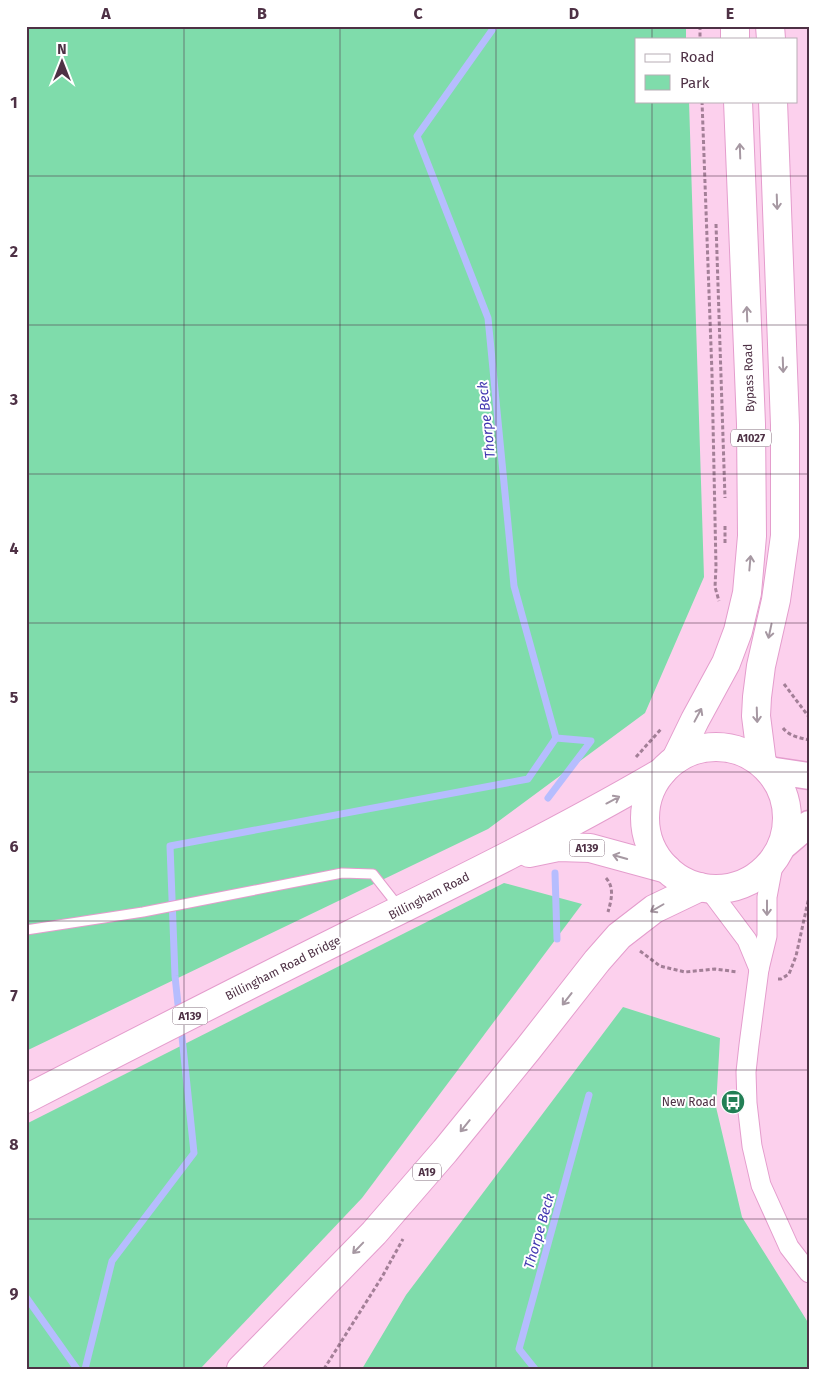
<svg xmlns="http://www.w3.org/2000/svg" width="835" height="1395" font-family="'Fira Sans',sans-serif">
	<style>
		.green { fill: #7fdcab }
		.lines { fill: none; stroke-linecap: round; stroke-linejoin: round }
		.stream { stroke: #b6bdfe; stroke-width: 7 }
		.lane-casing { stroke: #e49dcd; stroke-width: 11 }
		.street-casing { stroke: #e49dcd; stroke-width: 21 }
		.secondary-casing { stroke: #e49dcd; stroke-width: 29 }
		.primary-casing { stroke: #e49dcd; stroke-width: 30 }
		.highway-casing { stroke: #e49dcd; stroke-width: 30 }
		.path { stroke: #a37f97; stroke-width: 3; stroke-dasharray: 4 2.5; stroke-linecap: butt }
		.lane { stroke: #fff; stroke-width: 9 }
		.street { stroke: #fff; stroke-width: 19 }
		.secondary { stroke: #fff; stroke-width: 26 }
		.primary { stroke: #fff; stroke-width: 28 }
		.highway { stroke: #fff; stroke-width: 28 }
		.oneway { stroke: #a698a2 }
		.grid { fill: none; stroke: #4e3145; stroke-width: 1; stroke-opacity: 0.55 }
		.labels { text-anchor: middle; stroke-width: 4; stroke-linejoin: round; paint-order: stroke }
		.shield { fill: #fff; stroke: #836f7d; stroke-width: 1 }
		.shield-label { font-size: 11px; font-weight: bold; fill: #4e3145 }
		.street-label { font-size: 12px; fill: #4e3145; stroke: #fff }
		.poi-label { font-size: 12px; fill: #4e3145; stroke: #fff; text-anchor: end }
		.water-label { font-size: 14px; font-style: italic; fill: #4238b1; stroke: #fff }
		.neatline { fill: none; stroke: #4e3145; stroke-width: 2 }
		.grid-label { font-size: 16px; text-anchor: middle; font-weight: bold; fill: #4e3145 }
	</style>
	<rect width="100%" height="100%" fill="#fcd0ed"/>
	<g class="green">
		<path d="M26,26H686V39H636V101H689L704,577L645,713L488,829L26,1051Z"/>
		<path d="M504,883L582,904L362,1198L200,1369H26V1124Z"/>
		<path d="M623,1007L720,1038L716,1107L742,1217L809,1324V1369H362L406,1295Z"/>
	</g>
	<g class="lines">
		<g class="stream">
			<path d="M495,26L417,136L488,318L514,586L556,738L591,741L548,798"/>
			<path d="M555,873L557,939"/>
			<path d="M179,1014L175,976L170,846L528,779L556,738"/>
			<path d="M26,1297L77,1369"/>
			<path d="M85,1369L112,1261L194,1153L181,1027"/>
			<path d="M535,1369L519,1349L589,1095"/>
		</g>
		<g class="lane-casing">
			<path id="lane" d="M26,930L143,912L342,873L373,874L399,907"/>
		</g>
		<g class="street-casing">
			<g id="street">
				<path d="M774,860L767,897V936L759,969L749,1045L746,1072L747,1103L752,1146L761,1185L789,1247L809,1273"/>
				<path d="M708,888L747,940L759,969"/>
			</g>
		</g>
		<g class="secondary-casing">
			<g id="secondary">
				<path d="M769,770L809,776"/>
				<path d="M782,847L809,824"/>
			</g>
		</g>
		<g class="primary-casing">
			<g id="primary">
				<path d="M735,26V39"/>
				<path d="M770,26L771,39"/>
				<circle cx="716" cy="818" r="71"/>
				<path d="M676,759L695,720L726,663L738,631L747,593L752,536L751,424L738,101"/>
				<path d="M762,763L756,716L757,697L761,666L776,600L785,536V425L773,101"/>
				<path d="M529,853L558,847L590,848L667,869"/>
				<path d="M26,1099C135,1043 244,987 353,933C457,882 561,831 662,772"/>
			</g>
		</g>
		<g class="highway-casing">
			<path id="highway" d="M241,1369L374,1233L445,1151L528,1049L597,961L619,936L654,909L700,887"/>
		</g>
		<g class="path">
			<path d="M700,26V39"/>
			<path d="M702,101L712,374L716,567L715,587L719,601"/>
			<path d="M716,224L725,498"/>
			<path d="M725,543V524"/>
			<path d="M784,684L809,717"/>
			<path d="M783,728C789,736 800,738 809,740"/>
			<path d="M636,757L662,728"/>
			<path d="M606,878C615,888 611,901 608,912"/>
			<path d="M640,951L660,966L685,972L715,969L738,972"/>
			<path d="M778,979H781L789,974L796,956L809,897"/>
			<path d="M324,1369L382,1277L403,1239"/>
		</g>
		<use href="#lane" class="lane"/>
		<use href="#street" class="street"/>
		<use href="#secondary" class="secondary"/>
		<use href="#primary" class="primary"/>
		<use href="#highway" class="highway"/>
	</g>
	<defs><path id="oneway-shaft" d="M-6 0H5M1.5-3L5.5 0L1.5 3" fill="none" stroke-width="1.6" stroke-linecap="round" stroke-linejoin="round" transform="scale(1.25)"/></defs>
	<g class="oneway">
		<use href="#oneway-shaft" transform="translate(740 151) rotate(-92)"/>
		<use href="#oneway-shaft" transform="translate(777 202) rotate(88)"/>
		<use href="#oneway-shaft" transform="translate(747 314) rotate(-92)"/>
		<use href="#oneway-shaft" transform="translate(783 365) rotate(88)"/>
		<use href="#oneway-shaft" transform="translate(750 563) rotate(-85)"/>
		<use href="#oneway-shaft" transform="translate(770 631) rotate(102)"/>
		<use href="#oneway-shaft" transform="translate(698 715) rotate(-62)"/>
		<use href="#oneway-shaft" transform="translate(757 715) rotate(88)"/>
		<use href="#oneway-shaft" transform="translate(613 800) rotate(-28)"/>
		<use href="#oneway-shaft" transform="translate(620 857) rotate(-164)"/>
		<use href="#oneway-shaft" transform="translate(657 908) rotate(150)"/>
		<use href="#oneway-shaft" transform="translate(767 908) rotate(90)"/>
		<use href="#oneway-shaft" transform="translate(567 999) rotate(128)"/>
		<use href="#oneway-shaft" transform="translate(465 1126) rotate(129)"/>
		<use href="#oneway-shaft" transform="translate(358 1248) rotate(134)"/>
	</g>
	<path class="grid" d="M184,26V1369M340,26V1369M496,26V1369M652,26V39M652,101V1369M26,176H809M26,325H809M26,474H809M26,623H809M26,772H809M26,921H809M26,1070H809M26,1219H809"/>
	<defs>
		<g id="bus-disc" transform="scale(1.25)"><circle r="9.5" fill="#227f55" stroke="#fff"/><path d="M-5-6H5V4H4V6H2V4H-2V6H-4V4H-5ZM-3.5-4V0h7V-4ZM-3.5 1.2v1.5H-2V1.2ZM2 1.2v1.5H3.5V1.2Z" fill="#fff"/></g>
	</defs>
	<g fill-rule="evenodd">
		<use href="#bus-disc" x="733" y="1102"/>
	</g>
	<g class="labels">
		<g class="shield">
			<rect x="731" y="429.5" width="40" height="17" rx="4"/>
			<rect x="569.5" y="839.5" width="35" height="17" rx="4"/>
			<rect x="172.5" y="1007.5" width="35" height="17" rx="4"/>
			<rect x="413" y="1163.5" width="28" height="17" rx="4"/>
		</g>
		<g class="shield-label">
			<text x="751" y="442">A1027</text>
			<text x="587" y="852">A139</text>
			<text x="190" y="1020">A139</text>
			<text x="427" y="1176">A19</text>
		</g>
		<g class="street-label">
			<text transform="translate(749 378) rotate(-92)" y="4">Bypass Road</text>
			<text transform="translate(429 896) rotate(-27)" y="4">Billingham Road</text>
			<text transform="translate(283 968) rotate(-27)" y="4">Billingham Road Bridge</text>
		</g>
		<g class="poi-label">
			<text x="716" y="1106">New Road</text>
		</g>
		<g class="water-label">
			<text transform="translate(486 420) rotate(-96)" y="5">Thorpe Beck</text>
			<text transform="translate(539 1231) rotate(-74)" y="5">Thorpe Beck</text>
		</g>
	</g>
	<rect width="835" height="1395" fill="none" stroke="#ffffff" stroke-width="55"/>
	<rect x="635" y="38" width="162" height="65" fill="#ffffff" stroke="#b8adb5"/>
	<rect x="645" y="54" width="25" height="8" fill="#ffffff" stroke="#b8adb5"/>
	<text x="680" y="62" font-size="15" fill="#4e3145">Road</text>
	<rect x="645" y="75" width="25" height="15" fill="#7fdcab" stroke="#b8adb5"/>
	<text x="680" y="88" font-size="15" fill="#4e3145">Park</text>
	<g transform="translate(62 62)" stroke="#ffffff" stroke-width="4" paint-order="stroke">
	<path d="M0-4L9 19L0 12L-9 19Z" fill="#4e3145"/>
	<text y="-8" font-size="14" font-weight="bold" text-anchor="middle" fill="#4e3145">N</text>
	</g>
	<rect x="28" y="28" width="780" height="1340" class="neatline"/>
	<g class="grid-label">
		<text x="106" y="19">A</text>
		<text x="262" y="19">B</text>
		<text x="418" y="19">C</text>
		<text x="574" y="19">D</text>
		<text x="730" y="19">E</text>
		<text x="14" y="108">1</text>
		<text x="14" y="257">2</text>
		<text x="14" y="405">3</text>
		<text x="14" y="554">4</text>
		<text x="14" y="703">5</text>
		<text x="14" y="852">6</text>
		<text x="14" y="1001">7</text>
		<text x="14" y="1150">8</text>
		<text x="14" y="1299">9</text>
	</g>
</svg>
